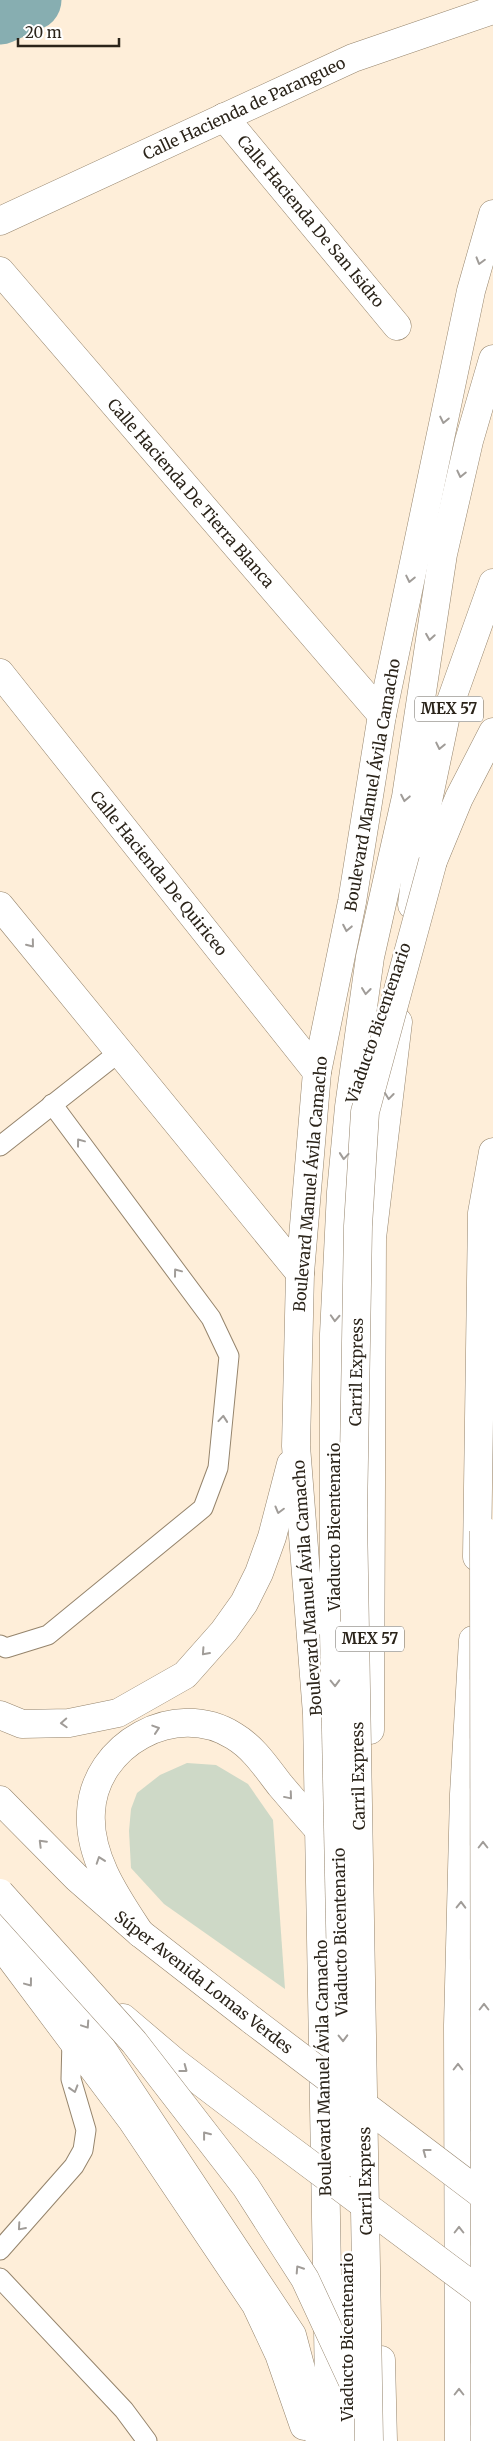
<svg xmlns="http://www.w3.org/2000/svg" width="493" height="2441" font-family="Merriweather,serif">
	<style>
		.green { fill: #ced9c7 }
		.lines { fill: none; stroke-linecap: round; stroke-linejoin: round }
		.river { stroke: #87aeb1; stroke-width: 61 }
		.lane-casing { stroke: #95846c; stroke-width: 21 }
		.street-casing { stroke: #95846c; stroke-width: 29 }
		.primary-casing { stroke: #95846c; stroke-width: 29 }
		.highway-casing { stroke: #95846c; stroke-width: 29 }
		.lane { stroke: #fff; stroke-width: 19 }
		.street { stroke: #fff; stroke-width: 28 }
		.primary { stroke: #fff; stroke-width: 28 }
		.highway { stroke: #fff; stroke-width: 28 }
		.primary-bridge-casing { stroke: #95846c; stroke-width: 29; stroke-linecap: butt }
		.highway-bridge-casing { stroke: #95846c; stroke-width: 29; stroke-linecap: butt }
		.primary-bridge { stroke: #fff; stroke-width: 28 }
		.highway-bridge { stroke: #fff; stroke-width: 28 }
		.oneway { stroke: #a09c98 }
		.labels { text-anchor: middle; stroke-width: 5; stroke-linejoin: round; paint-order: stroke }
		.shield { fill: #fff; stroke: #6b665f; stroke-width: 1 }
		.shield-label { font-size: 15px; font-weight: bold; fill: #2b241a }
		.street-label { font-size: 16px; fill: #2b241a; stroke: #fff }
	</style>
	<rect width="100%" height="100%" fill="#feeed9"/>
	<path class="green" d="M187,1763L216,1765L248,1784L273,1820L285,1989L164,1904L131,1868L129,1831L131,1809L137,1793L160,1775Z"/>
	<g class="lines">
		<path class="river" d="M0,14L31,0"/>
		<g class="lane-casing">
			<g id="lane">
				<path d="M0,1146L118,1053"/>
				<path d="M0,1645L6,1648L48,1635L203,1508L218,1468L229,1356L211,1318L52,1104"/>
				<path d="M0,2250L74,2166L83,2150L86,2130L71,2079L72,2040"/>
				<path d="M0,2278L124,2410L147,2441"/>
			</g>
		</g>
		<g class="street-casing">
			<g id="street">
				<path d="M224,117L397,326"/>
				<path d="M0,221L353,58L493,10"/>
				<path d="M0,271L382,715"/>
				<path d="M0,673L317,1072"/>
				<path d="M0,906L300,1273"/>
			</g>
		</g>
		<g class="primary-casing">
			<g id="primary">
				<path d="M0,1715L22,1724L69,1723L118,1713L185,1675L224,1631L244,1603L259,1573L272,1537L291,1464"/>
				<path d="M0,1800L77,1878L140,1933L253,2021"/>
				<path d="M140,1933C117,1898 88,1857 91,1812C94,1745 175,1699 234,1736C254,1748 266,1767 280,1785C293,1800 306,1816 320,1831"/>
				<path d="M0,1944L131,2119L256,2305L279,2354L304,2426"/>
				<path d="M123,2018L176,2063L264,2130"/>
				<path d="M330,2441L317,1714L296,1446L300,1273L317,1072L352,902L382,715L471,291L493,214"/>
			</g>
		</g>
		<g class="highway-casing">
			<g id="highway">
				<path d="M433,861L459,798L493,732"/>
				<path d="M412,905L420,839L446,715L493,583"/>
				<path d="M477,1557L482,1213L493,1152"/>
				<path d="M334,1634V1334L341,1192L349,1107L370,957L406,797L443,554L469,441L493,359"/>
				<path d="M370,1730L372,1238L398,1022"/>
				<path d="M0,1920L55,1978L292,2335L320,2441"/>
				<path d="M381,2360L383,2441"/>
				<path d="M347,2441L348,2287"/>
				<path d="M459,2441L458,2025L464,1794L473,1640"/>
			</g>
		</g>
		<use href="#lane" class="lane"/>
		<use href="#street" class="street"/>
		<use href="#primary" class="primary"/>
		<use href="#highway" class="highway"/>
		<g class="primary-bridge-casing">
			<g id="primary-bridge">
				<path d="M253,2021L493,2203"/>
				<path d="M264,2130L493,2301"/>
			</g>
		</g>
		<g class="highway-bridge-casing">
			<g id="highway-bridge">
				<path d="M484,1531L485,2441"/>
				<path d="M334,1634L345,2163"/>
				<path d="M0,1893L134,2042L246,2187L305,2279L364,2406"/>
				<path d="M369,2441L353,1516L358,1226L365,1112L433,861"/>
			</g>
		</g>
		<use href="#primary-bridge" class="primary-bridge"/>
		<use href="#highway-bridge" class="highway-bridge"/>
	</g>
	<defs><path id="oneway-chevron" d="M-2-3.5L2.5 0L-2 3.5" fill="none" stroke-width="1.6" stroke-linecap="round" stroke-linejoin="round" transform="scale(1.25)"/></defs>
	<g class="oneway">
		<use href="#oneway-chevron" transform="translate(480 261) rotate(106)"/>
		<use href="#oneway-chevron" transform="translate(444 420) rotate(102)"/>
		<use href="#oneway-chevron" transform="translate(461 474) rotate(103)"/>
		<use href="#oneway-chevron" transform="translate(410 579) rotate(102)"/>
		<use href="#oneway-chevron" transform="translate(430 637) rotate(99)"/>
		<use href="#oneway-chevron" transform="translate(440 746) rotate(102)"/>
		<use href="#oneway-chevron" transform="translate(405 798) rotate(101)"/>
		<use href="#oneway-chevron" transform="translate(347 928) rotate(101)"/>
		<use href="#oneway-chevron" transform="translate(31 944) rotate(51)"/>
		<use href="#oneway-chevron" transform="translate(366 991) rotate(97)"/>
		<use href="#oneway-chevron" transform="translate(389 1096) rotate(97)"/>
		<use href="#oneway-chevron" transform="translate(80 1142) rotate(-127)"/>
		<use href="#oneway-chevron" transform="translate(344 1156) rotate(95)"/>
		<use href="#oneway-chevron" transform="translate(177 1272) rotate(-127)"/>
		<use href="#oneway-chevron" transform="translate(335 1318) rotate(93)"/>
		<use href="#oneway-chevron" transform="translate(223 1419) rotate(-85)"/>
		<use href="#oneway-chevron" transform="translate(279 1510) rotate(105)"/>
		<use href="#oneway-chevron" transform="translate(205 1652) rotate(132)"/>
		<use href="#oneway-chevron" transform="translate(335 1683) rotate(89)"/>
		<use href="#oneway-chevron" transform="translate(64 1723) rotate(177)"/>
		<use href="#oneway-chevron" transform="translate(156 1729) rotate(-18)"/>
		<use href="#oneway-chevron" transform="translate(289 1796) rotate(50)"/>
		<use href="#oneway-chevron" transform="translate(42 1843) rotate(-135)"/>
		<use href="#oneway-chevron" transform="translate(483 1845) rotate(-90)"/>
		<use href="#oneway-chevron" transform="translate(100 1860) rotate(-109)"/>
		<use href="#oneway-chevron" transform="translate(461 1905) rotate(-89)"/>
		<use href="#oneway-chevron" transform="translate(29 1983) rotate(53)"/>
		<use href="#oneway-chevron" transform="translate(484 2007) rotate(-90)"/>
		<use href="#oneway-chevron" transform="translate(86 2025) rotate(56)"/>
		<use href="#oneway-chevron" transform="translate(343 2038) rotate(89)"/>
		<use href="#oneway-chevron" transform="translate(458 2067) rotate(-90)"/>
		<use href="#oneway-chevron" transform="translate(184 2069) rotate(37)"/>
		<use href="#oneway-chevron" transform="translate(74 2089) rotate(73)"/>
		<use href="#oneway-chevron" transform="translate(206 2135) rotate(-128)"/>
		<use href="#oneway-chevron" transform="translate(426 2152) rotate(-143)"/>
		<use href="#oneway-chevron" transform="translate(21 2227) rotate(131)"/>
		<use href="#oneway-chevron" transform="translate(459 2230) rotate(-90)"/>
		<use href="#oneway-chevron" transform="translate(299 2269) rotate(-123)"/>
		<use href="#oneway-chevron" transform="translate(459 2392) rotate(-90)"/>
	</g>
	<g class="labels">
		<g class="shield">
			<rect x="415" y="696.5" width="68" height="25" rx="4"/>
			<rect x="336" y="1626.5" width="68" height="25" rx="4"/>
		</g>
		<g class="shield-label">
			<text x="449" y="714">MEX 57</text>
			<text x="370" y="1644">MEX 57</text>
		</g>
		<g class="street-label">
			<text transform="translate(244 108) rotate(-25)" y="6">Calle Hacienda de Parangueo</text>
			<text transform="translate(311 221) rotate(50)" y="6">Calle Hacienda De San Isidro</text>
			<text transform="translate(191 493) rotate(49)" y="6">Calle Hacienda De Tierra Blanca</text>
			<text transform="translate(372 785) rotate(-80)" y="6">Boulevard Manuel Ávila Camacho</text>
			<text transform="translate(159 873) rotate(51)" y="6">Calle Hacienda De Quiriceo</text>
			<text transform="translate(378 1023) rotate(-71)" y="6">Viaducto Bicentenario</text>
			<text transform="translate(310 1184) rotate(-85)" y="6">Boulevard Manuel Ávila Camacho</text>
			<text transform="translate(356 1372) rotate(-89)" y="6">Carril Express</text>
			<text transform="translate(334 1527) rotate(-90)" y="6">Viaducto Bicentenario</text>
			<text transform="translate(307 1588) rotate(-94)" y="6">Boulevard Manuel Ávila Camacho</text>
			<text transform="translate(358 1776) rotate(-91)" y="6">Carril Express</text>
			<text transform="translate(340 1932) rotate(-91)" y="6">Viaducto Bicentenario</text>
			<text transform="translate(204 1982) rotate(38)" y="6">Súper Avenida Lomas Verdes</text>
			<text transform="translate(323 2068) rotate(-91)" y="6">Boulevard Manuel Ávila Camacho</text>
			<text transform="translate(365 2181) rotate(-91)" y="6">Carril Express</text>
			<text transform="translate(347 2337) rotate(-90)" y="6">Viaducto Bicentenario</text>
		</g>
	</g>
	<path d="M18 38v8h101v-8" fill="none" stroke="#2b241a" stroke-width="2.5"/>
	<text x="25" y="38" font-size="15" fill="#2b241a" stroke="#ffffff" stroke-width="4" paint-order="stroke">20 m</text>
</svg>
